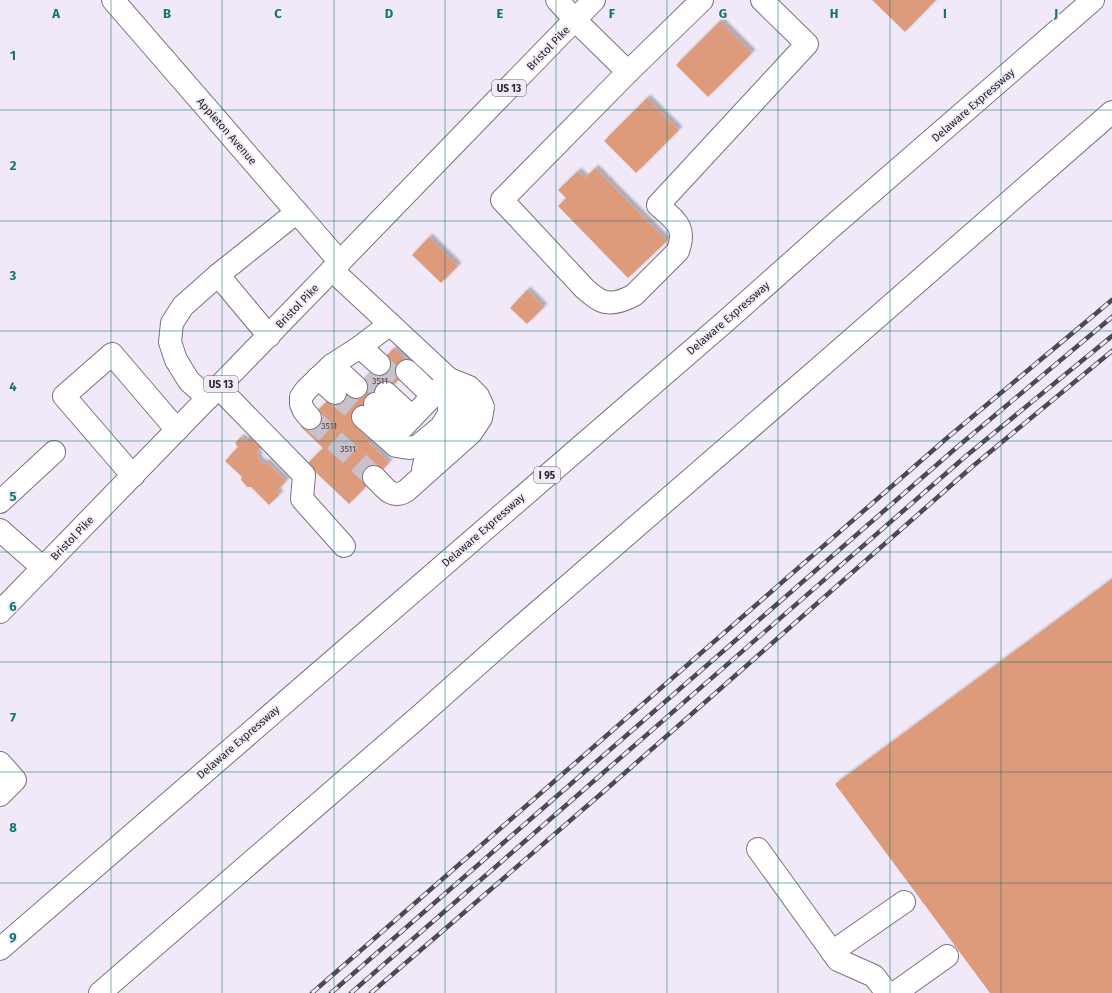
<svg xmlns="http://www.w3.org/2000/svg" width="1112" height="993" font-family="'Fira Sans',sans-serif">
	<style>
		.building { fill: #dd9b7b; filter: url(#shadow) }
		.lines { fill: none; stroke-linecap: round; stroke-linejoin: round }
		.minor-tunnel { stroke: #c8c1ce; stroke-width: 22; stroke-dasharray: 22 11; stroke-linecap: butt }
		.minor-casing { stroke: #7a727f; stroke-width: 24 }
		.major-casing { stroke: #7a727f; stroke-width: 24 }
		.highway-casing { stroke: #7a727f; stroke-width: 24 }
		.minor { stroke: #fff; stroke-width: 22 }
		.major { stroke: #fff; stroke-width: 22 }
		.highway { stroke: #fff; stroke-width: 22 }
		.rail-casing { stroke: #4d4950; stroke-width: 4.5 }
		.rail { stroke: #f1e9f7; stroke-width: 3; stroke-dasharray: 9; stroke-linecap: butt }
		.grid { fill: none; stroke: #0f766e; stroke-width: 1; stroke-opacity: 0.55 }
		.labels { text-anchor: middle; stroke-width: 3.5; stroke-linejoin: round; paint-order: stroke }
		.number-label { font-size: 9px; fill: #54413d }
		.shield { fill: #f1e9f7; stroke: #635e66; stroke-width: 1 }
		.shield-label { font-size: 10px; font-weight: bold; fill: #262328 }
		.street-label { font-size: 11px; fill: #262328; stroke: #f1e9f7 }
		.grid-label { font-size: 13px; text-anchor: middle; font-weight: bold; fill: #0f766e; stroke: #f1e9f7; stroke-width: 3.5; stroke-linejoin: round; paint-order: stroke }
	</style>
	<defs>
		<filter id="shadow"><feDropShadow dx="3.5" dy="-3.5" stdDeviation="1" flood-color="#0004"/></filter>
	</defs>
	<rect width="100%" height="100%" fill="#f1e9f7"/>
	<g class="building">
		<path d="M872,0H936L905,32Z"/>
		<path d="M720,21L752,53L708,97L676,65Z"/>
		<path d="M647,98L679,130L636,173L604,141Z"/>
		<path d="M595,168L667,241L628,278L558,206L566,198L558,190L578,171L585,178Z"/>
		<path d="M429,237L458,266L441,283L412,255Z"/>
		<path d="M527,290L544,307L527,324L510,308Z"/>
		<path d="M394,348L412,366L355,425L370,440L368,441L389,463L349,504L307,464L323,448L301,427L342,386L356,387Z"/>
		<path d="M241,437L245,441L249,437L260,447L257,453L259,456L258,459L264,464L266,462L286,481L277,491L280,494L269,505L251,487H247L241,480L242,477L225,461L238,447L235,443Z"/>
		<path d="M1112,579V993H990L835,784Z"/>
	</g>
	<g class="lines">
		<g class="minor-tunnel">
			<path d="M379,364L397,381"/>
			<path d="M366,376L386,393"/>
			<path d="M335,393L363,417"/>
			<path d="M310,418L374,477"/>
		</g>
		<g class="minor-casing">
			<g id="minor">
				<path d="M113,0L340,262"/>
				<path d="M557,0L575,20L628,72"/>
				<path d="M702,0L628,72L502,200L585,289C590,293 596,299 602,301C612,305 625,300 634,295L678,251C687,226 675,221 658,205L807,44L762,0"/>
				<path d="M218,275L269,336"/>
				<path d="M390,324L449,379L467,407C460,426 439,436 429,452C425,457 424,465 423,470"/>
				<path d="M360,347L379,364"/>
				<path d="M332,365L356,387"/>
				<path d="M407,371L433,396"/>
				<path d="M318,378L335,393"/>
				<path d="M218,387L304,475L302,499L344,546"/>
				<path d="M386,393L412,417"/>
				<path d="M208,398L189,381L176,360L170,342L172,323L183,306L218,275L297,212"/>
				<path d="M375,404L401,429L449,379"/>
				<path d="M363,417L396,446L409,448L418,446L441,427L449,414V401L439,389"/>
				<path d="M310,418L304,411L301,404V397L306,390L332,365L360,347L390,324L332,270"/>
				<path d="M133,476L64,396L112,354L177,430"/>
				<path d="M374,477C385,487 391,500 406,491L471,433L481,418L483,407L478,396L469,387L449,379"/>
				<path d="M0,502L54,452"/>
				<path d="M0,530L43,568"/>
				<path d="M0,763L15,780L0,795"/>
				<path d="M758,849L838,960L874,976L887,993"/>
				<path d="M832,952L904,902"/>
				<path d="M895,993L947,956"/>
			</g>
		</g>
		<g class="major-casing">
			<path id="major" d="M0,612L594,0"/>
		</g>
		<g class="highway-casing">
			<g id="highway">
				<path d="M0,949L727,320L828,230L1093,0"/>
				<path d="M100,993L422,714L510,636L826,362L1112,112"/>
			</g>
		</g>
		<use href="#minor" class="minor"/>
		<use href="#major" class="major"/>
		<use href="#highway" class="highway"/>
		<g class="rail-casing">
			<g id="rail">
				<path d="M312,993L947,438L1112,300"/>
				<path d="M331,993L956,448L1112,317"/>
				<path d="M351,993L966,456L1112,336"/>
				<path d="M371,993L602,793L973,466L1112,351"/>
			</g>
		</g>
		<use href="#rail" class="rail"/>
	</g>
	<path class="grid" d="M111,0V993M222,0V993M334,0V993M445,0V993M556,0V993M667,0V993M778,0V993M890,0V993M1001,0V993M0,110H1112M0,221H1112M0,331H1112M0,441H1112M0,552H1112M0,662H1112M0,772H1112M0,883H1112"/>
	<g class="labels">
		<g class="number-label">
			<text x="380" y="384">3511</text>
			<text x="329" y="429">3511</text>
			<text x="348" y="452">3511</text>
		</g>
		<g class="shield">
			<rect x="492" y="80" width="34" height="16" rx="3"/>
			<rect x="204" y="376" width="34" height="16" rx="3"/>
			<rect x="534" y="467" width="26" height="16" rx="3"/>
		</g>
		<g class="shield-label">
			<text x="509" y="92">US 13</text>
			<text x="221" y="388">US 13</text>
			<text x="547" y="479">I 95</text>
		</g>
		<g class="street-label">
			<text transform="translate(548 48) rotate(-46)" y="4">Bristol Pike</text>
			<text transform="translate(973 105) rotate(-41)" y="4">Delaware Expressway</text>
			<text transform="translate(227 131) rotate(49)" y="4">Appleton Avenue</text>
			<text transform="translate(297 306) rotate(-46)" y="4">Bristol Pike</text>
			<text transform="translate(728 318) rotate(-41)" y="4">Delaware Expressway</text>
			<text transform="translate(483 530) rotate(-41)" y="4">Delaware Expressway</text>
			<text transform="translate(72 538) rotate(-46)" y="4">Bristol Pike</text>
			<text transform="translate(238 742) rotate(-41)" y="4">Delaware Expressway</text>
		</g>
	</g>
	<g class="grid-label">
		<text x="56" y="18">A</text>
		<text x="167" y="18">B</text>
		<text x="278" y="18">C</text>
		<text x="389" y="18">D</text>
		<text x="500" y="18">E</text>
		<text x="612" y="18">F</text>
		<text x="723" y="18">G</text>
		<text x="834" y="18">H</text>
		<text x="945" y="18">I</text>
		<text x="1056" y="18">J</text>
		<text x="13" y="60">1</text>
		<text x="13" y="170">2</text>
		<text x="13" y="280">3</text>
		<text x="13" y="391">4</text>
		<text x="13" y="501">5</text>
		<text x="13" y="611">6</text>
		<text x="13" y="722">7</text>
		<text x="13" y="832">8</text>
		<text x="13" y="942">9</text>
	</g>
</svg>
